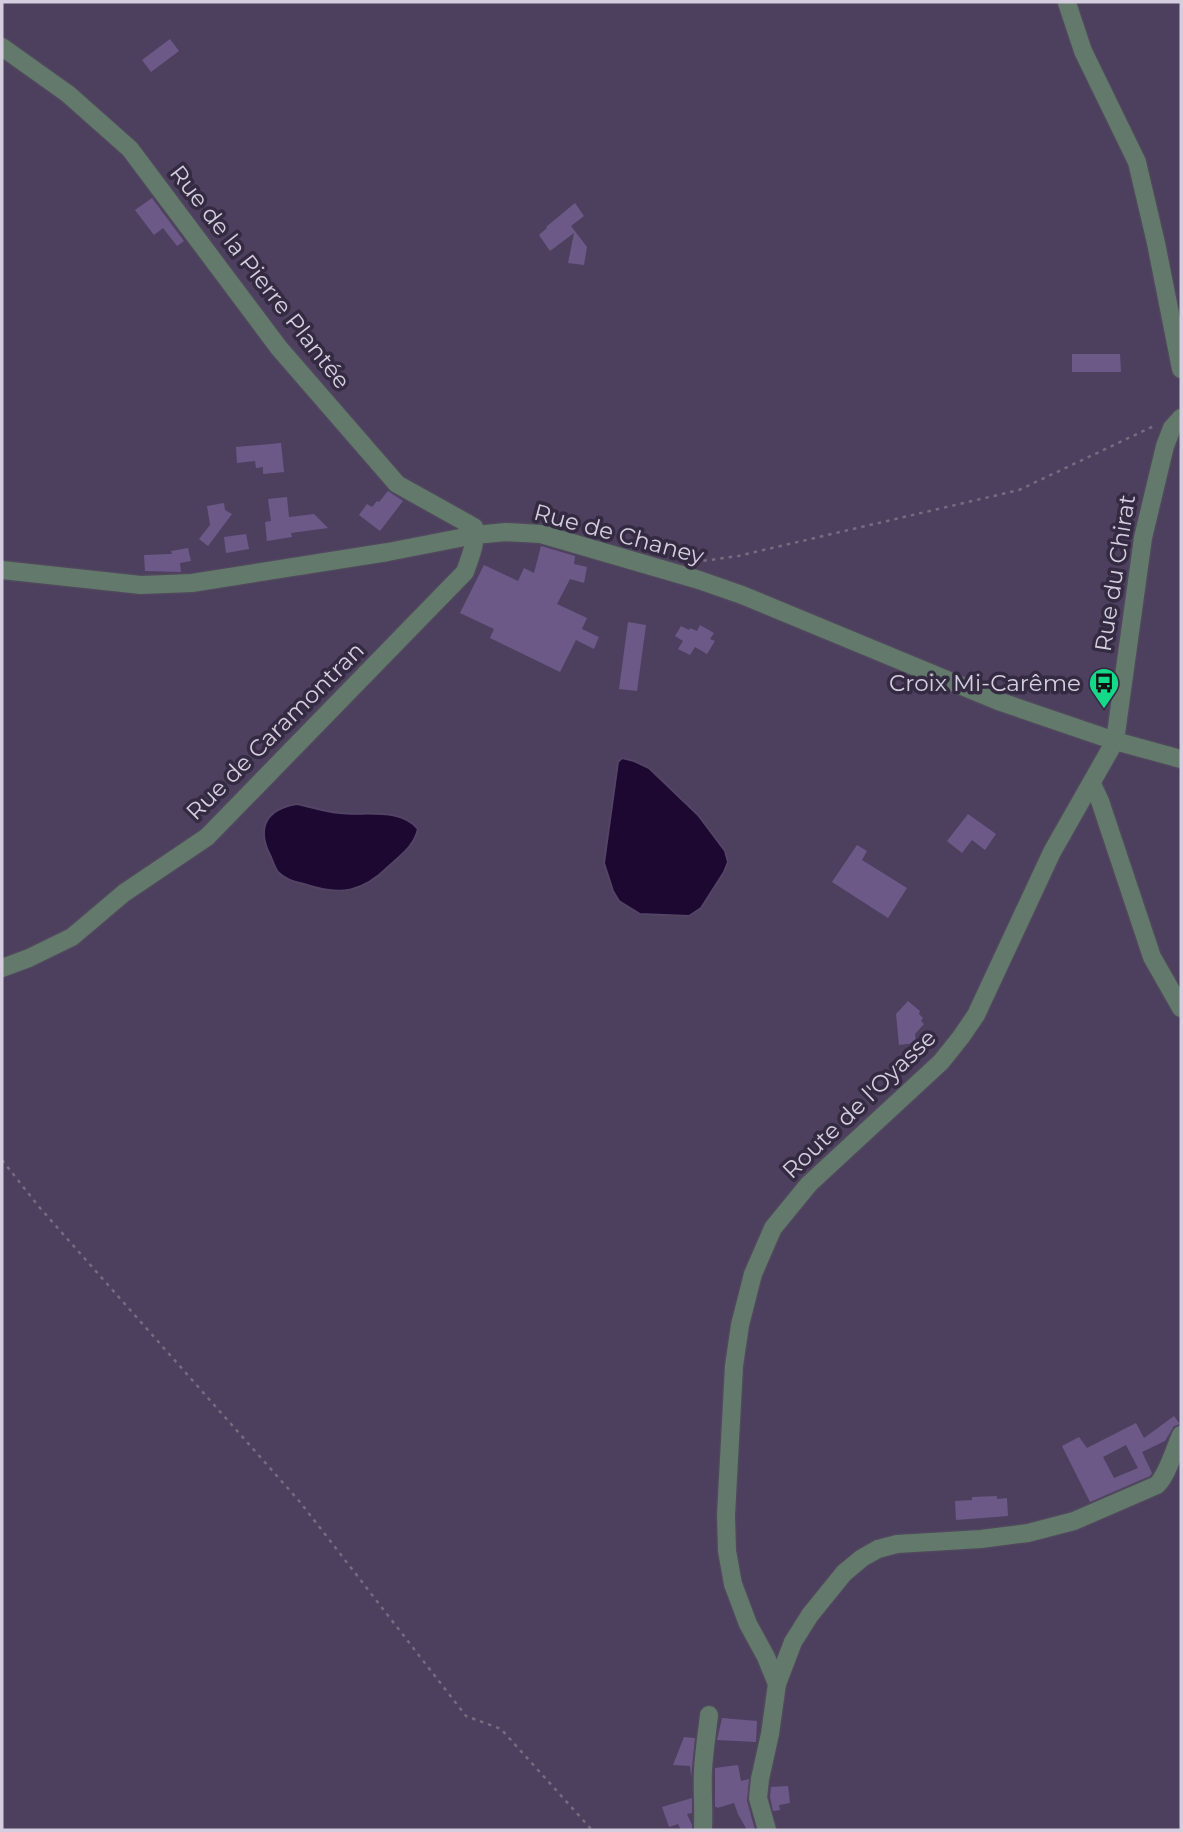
<svg xmlns="http://www.w3.org/2000/svg" width="1183" height="1832" font-family="Montserrat,sans-serif">
	<style>
		.green { fill: #4c405e }
		.water { fill: #1c0830; stroke: #534364; stroke-width: 2 }
		.building { fill: #6d5988; fill-rule: evenodd }
		.lines { fill: none; stroke-linecap: round; stroke-linejoin: round }
		.minor-casing { stroke: #51485e; stroke-width: 21 }
		.path { stroke: #746c80; stroke-width: 2.5; stroke-dasharray: 3.5 5; stroke-linecap: butt }
		.minor { stroke: #63796b; stroke-width: 18 }
		.labels { text-anchor: middle; stroke-width: 7; stroke-linejoin: round; paint-order: stroke }
		.street-label { font-size: 23px; fill: #d4cede; stroke: #342a42 }
		.poi-label { font-size: 23px; fill: #d4cede; stroke: #342a42; text-anchor: end }
	</style>
	<rect width="100%" height="100%" fill="#342a42"/>
	<rect class="green" x="2" y="2" width="1179" height="1828"/>
	<g class="water">
		<path d="M622,758L634,761L649,768L698,815L725,851L728,862L724,872L701,908L689,916L640,914L619,901L613,891L604,863L618,762Z"/>
		<path d="M297,804C311,807 326,812 340,813C365,816 400,807 418,829C414,846 402,854 389,866C363,892 341,896 307,885C297,882 285,880 278,872C275,868 273,862 271,857C256,829 265,809 297,804Z"/>
	</g>
	<g class="building">
		<path d="M170,39L179,51L151,72L142,60Z"/>
		<path d="M152,198L184,241L177,246L163,228L154,235L135,210Z"/>
		<path d="M575,203L584,216L571,226L587,247L584,265L568,263L574,233L550,251L539,235L547,228L546,227Z"/>
		<path d="M1072,354H1120L1121,372H1072Z"/>
		<path d="M281,443L284,472L263,474V467L256,468L255,461L237,463L236,447Z"/>
		<path d="M388,491L403,501L380,531L359,515L367,504L372,507L377,501L379,502Z"/>
		<path d="M287,497L289,517L314,514L328,528L291,533L292,537L267,541L265,522L271,521L268,499Z"/>
		<path d="M224,503L225,510L232,514L208,546L199,539L210,525L207,506Z"/>
		<path d="M246,534L249,549L226,553L224,537Z"/>
		<path d="M541,546L575,556L574,564L587,567L584,583L570,579L557,604L587,618L582,629L599,637L594,649L576,640L560,672L490,638L494,629L460,613L484,565L518,581L524,568L534,573Z"/>
		<path d="M188,548L191,561L180,563L181,572L145,571L144,555L172,554L171,551Z"/>
		<path d="M628,622L646,625L637,691L619,689Z"/>
		<path d="M700,625L714,633L710,639L715,641L707,654L695,647L690,655L678,649L683,641L675,636L681,626L689,630L690,628L697,631Z"/>
		<path d="M968,814L996,834L985,850L972,840L962,853L947,841Z"/>
		<path d="M857,845L867,851L862,860L907,888L888,918L832,882Z"/>
		<path d="M908,1001L920,1011L919,1014L923,1018L921,1021L924,1024L915,1034L916,1043L899,1045L896,1014Z"/>
		<path d="M1174,1416L1180,1424L1174,1426L1165,1441L1142,1452L1152,1473L1150,1476L1090,1502L1062,1446L1079,1437L1087,1448L1136,1423L1144,1438ZM1126,1445L1138,1468L1114,1478L1103,1457Z"/>
		<path d="M997,1496V1499L1007,1498L1008,1516L956,1520L955,1501L972,1500V1497Z"/>
		<path d="M722,1718L757,1721L756,1742L717,1740Z"/>
		<path d="M684,1737L695,1738L691,1777L690,1766L673,1765Z"/>
		<path d="M738,1765L741,1781L749,1779L747,1801L755,1830H747L738,1814L734,1803L717,1808V1807H715V1768Z"/>
		<path d="M788,1786L790,1803L779,1805L780,1810L773,1811L770,1797L771,1787Z"/>
		<path d="M692,1798V1813L687,1814L692,1825V1830H681L678,1824L669,1827L662,1807Z"/>
	</g>
	<g class="lines">
		<g class="minor-casing">
			<g id="minor">
				<path d="M1068,2L1067,3L1083,51L1137,162L1156,243L1181,369"/>
				<path d="M2,47L68,94L130,149L279,348L397,484L474,527C477,543 470,557 465,572L207,837L124,893L72,937L29,958L2,968"/>
				<path d="M2,570L141,585L192,583L388,552L475,535L506,532L541,534L699,580L742,595L998,701L1115,741L1181,759"/>
				<path d="M1092,784L1100,801L1152,957L1181,1008"/>
				<path d="M777,1684L766,1657L748,1624L733,1584L727,1551L726,1515L734,1366L740,1325L753,1274L773,1228L809,1184L941,1062L961,1037L976,1015L1052,852L1115,741L1143,538L1165,446L1172,428L1181,418"/>
				<path d="M703,1830C704,1810 702,1790 703,1770C704,1752 707,1733 709,1715"/>
				<path d="M767,1830L758,1798L760,1779L770,1734L777,1684L793,1642L810,1615L844,1573L862,1558L878,1549L897,1544L981,1539L1028,1533L1074,1521L1157,1485C1168,1474 1174,1450 1181,1435"/>
			</g>
		</g>
		<g class="path">
			<path d="M695,562L738,556L1019,490L1156,425"/>
			<path d="M2,1160L40,1208L300,1502L466,1716L501,1729L592,1830"/>
		</g>
		<use href="#minor" class="minor"/>
	</g>
	<defs>
		<g id="bus-pin" transform="scale(1.575)"><path d="M0 17L-7.5 6A9.5 9.5 0 1 1 7.5 6Z" fill="#14d989" stroke="#342a42"/><path d="M-5-6H5V4H4V6H2V4H-2V6H-4V4H-5ZM-3.5-4V0h7V-4ZM-3.5 1.2v1.5H-2V1.2ZM2 1.2v1.5H3.5V1.2Z" fill="#111"/></g>
	</defs>
	<g fill-rule="evenodd">
		<use href="#bus-pin" x="1104" y="683"/>
	</g>
	<g class="labels">
		<g class="street-label">
			<text transform="translate(260 277) rotate(52)" y="8">Rue de la Pierre Plantée</text>
			<text transform="translate(619 534) rotate(15)" y="8">Rue de Chaney</text>
			<text transform="translate(1115 573) rotate(-81)" y="8">Rue du Chirat</text>
			<text transform="translate(275 731) rotate(-45)" y="8">Rue de Caramontran</text>
			<text transform="translate(859 1104) rotate(-44)" y="8">Route de l'Oyasse</text>
		</g>
		<g class="poi-label">
			<text x="1081" y="691">Croix Mi-Carême</text>
		</g>
	</g>
	<rect width="1183" height="1832" fill="none" stroke="#d4cede" stroke-width="7"/>
</svg>
